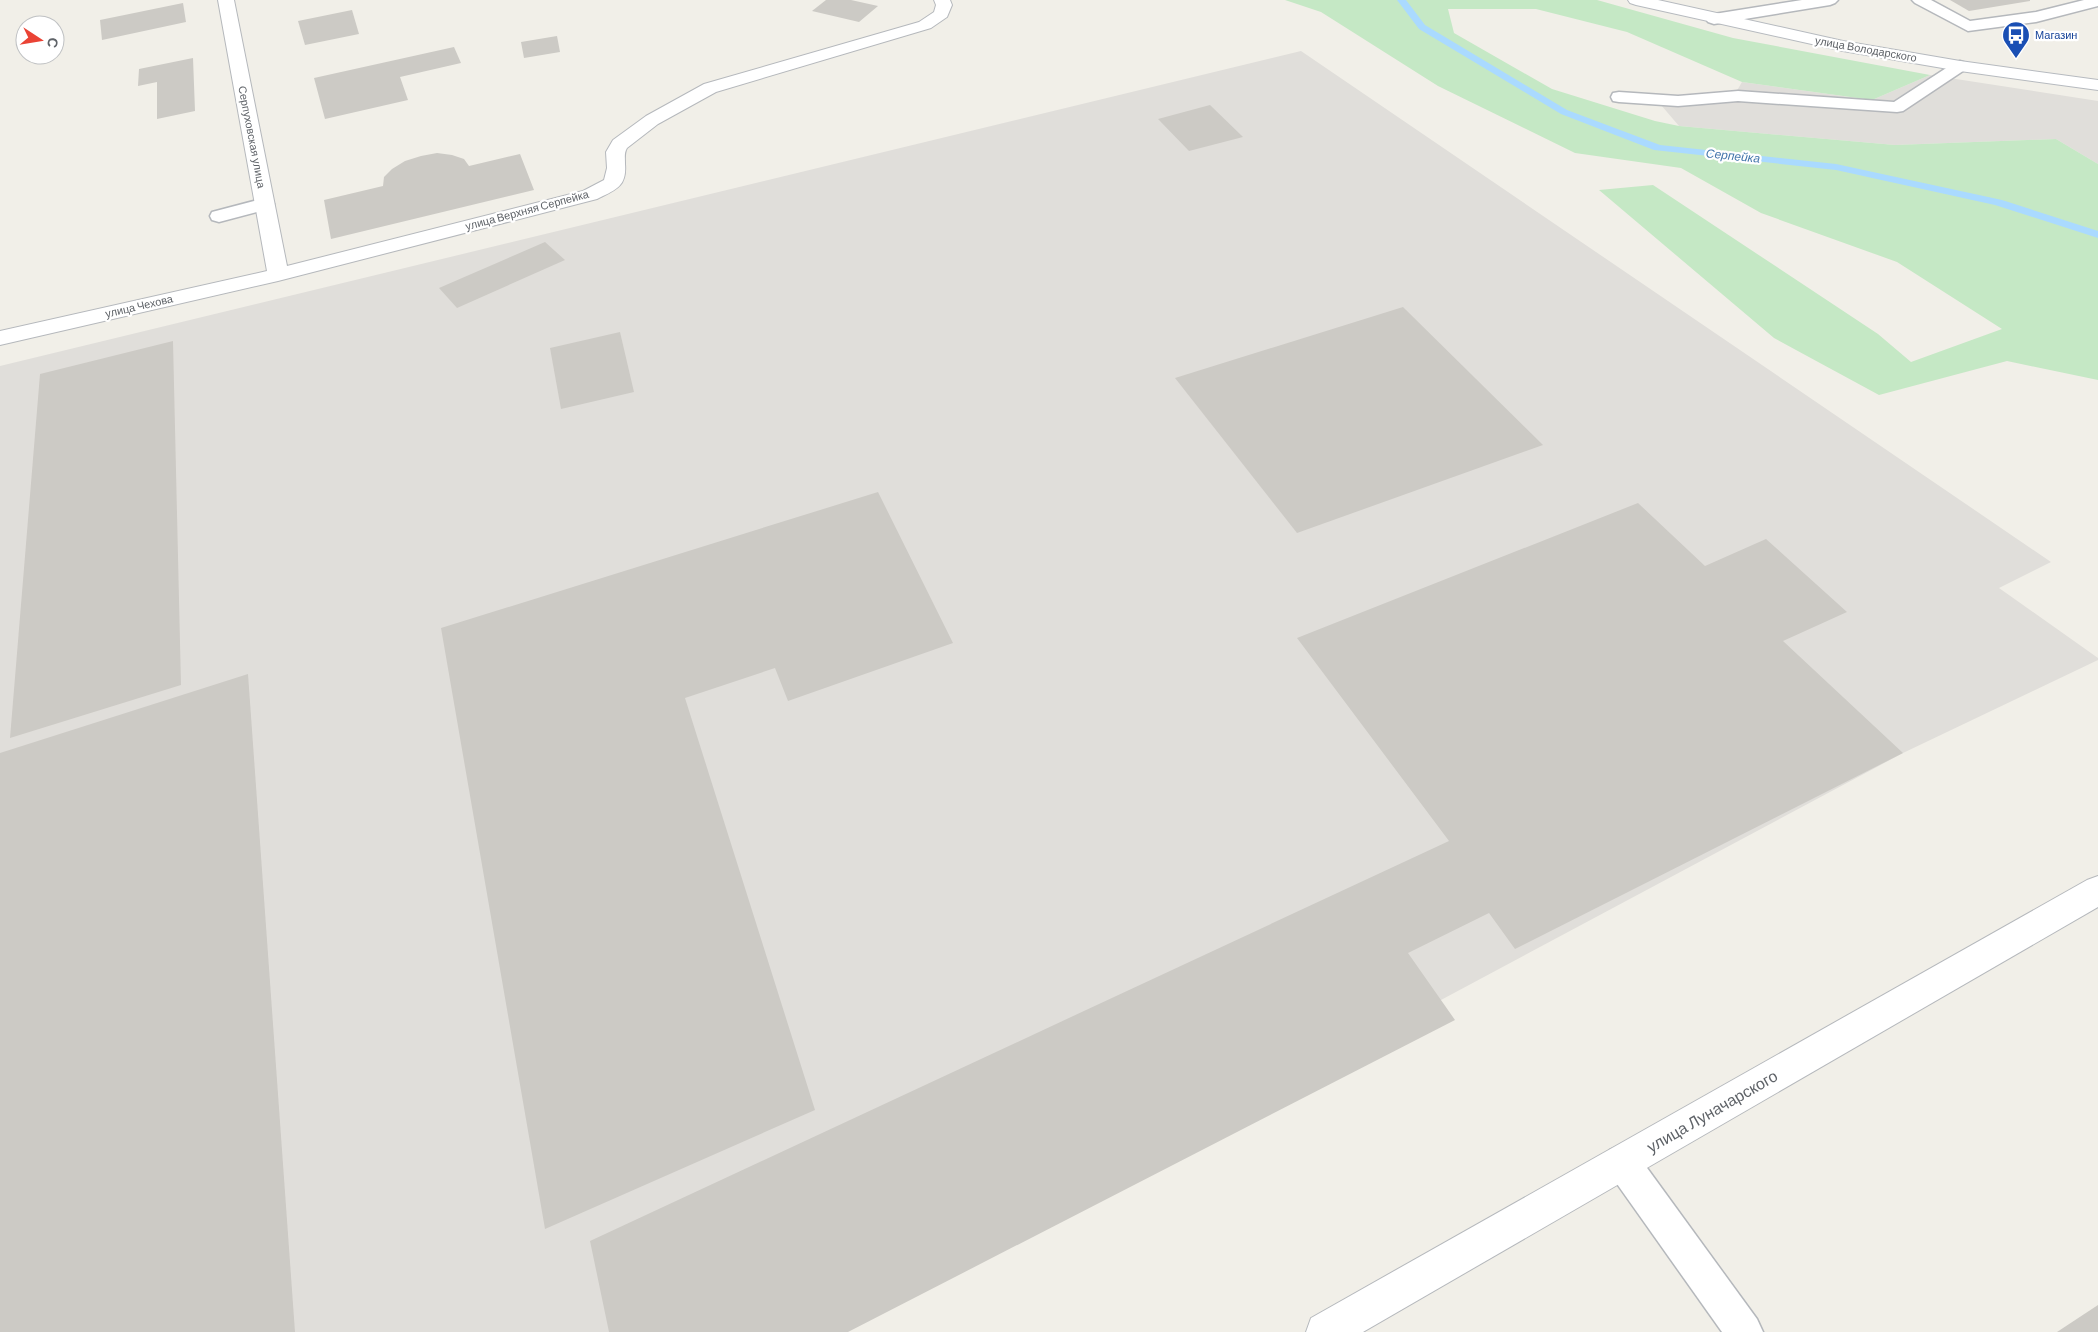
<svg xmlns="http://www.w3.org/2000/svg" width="2098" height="1332" font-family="Barlow,sans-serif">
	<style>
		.industrial { fill: #e0deda }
		.green { fill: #c5e8c5 }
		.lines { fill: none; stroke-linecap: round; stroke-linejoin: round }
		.stream { fill: #aadaff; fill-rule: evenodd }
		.building { fill: #cccac5 }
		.lane-casing { stroke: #b5b8bc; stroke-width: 3 }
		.street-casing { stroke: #b5b8bc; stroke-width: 2 }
		.secondary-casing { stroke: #b6babf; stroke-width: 2 }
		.lane { fill: #fff; fill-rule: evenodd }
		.street { fill: #fff; fill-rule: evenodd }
		.secondary { fill: #fff; fill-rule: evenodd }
		.labels { text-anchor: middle; stroke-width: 4.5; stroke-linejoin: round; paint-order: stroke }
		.far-transit-label { font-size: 11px; fill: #164399; stroke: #fff; text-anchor: start }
		.far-street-label { font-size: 11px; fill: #5f6368; stroke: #fff }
		.far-water-label { font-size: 12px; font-style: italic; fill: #4174aa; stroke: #fff }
		.near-street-label { font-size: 16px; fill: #5f6368; stroke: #fff }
	</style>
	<rect width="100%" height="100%" fill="#f1efe8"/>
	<g class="industrial">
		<path d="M1301,51L2051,562L1999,588L2098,658V660L1903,753L820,1332H0V366Z"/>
		<path d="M1930,75L2098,101V164L2056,139L1895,145L1679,126L1661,105L1735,94L1742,82L1872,100Z"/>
	</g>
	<path class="green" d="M1285,0H1597L1733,38L1930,75L1872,100L1742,82L1627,32L1536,9H1448L1454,33L1552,89L1655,121L1679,126L1895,145L2056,139L2098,164V380L2007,361L1879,395L1774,338L1599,190L1653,185L1878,334L1911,362L2002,329L1897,262L1761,213L1681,168L1575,153L1438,86L1321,12Z"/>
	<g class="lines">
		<path class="stream" d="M1397,0H1406L1425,25L1567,110L1660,145L1836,164L2002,200L2098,231V238L1995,205L1836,170L1654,150L1561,114L1419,29Z"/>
	</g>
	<g class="building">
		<path d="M826,0H851L878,6L859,22L812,11Z"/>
		<path d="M1950,0H2030V1L1969,11Z"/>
		<path d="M183,3L186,22L102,40L100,20Z"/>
		<path d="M352,10L359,34L305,45L298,21Z"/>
		<path d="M557,36L560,52L524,58L521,42Z"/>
		<path d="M454,47L461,63L400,77L408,100L325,119L314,78Z"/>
		<path d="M193,58L195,111L157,119V82L138,86L139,69Z"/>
		<path d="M1210,105L1243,137L1189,151L1158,119Z"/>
		<path d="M437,153L452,155L464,159L469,166L520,154L534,190L331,239L324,200L383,186L384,177L392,169L405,161L421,156Z"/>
		<path d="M545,242L565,260L457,308L439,288Z"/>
		<path d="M1403,307L1543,445L1297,533L1175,378Z"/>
		<path d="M620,332L634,392L561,409L550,348Z"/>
		<path d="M173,341L181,685L10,738L40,374Z"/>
		<path d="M878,492L953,643L788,701L775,668L685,698L815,1110L545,1229L441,628Z"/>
		<path d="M1638,503L1705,566L1766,539L1847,612L1783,641L1903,753L1515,949L1489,913L1408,953L1455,1020L848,1332H609L590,1241L1449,841L1297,638Z"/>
		<path d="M248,674L295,1332H0V753Z"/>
		<path d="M2098,1305V1332H2057Z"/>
	</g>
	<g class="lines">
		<g class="lane-casing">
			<g id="lane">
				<path d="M1802,0H1838L1835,3L1830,5L1714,24L1708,22L1706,19L1708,16L1714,14Z"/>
				<path d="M1912,0H1931L1970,21L2036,12L2084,0H2098V6L2036,22L1968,31L1915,3Z"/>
				<path d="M1960,61L1966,63L1968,66L1966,69L1903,111L1897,112L1738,101L1678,106L1619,102L1613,101L1611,97L1613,93L1619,92L1678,96L1738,91L1894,102L1954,63Z"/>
				<path d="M265,198L272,200L274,204L272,208L219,222L212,220L210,216L212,212Z"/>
				<path d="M1622,1145L1634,1150L1757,1319L1763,1332H1722L1610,1174L1605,1162L1610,1150Z"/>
			</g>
		</g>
		<g class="street-casing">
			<g id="street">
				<path d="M218,0H234L287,266L583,191L604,180L607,168L606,152L613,140L646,116L704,84L919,22L934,12L936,5L934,0H950L952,5L947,17L931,28L716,92L658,124L627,148C624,153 625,157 625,164C627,187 615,190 597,199L278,281L0,345V331L267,271Z"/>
				<path d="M2098,876V907L1363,1332H1306L1311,1318L2087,880Z"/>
			</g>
		</g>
		<g class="secondary-casing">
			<path id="secondary" d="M1628,0H1658L1843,41L1960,61L2098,80V90L1960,71L1843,51L1636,5L1630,3Z"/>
		</g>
		<use href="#lane" class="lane"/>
		<use href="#street" class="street"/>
		<use href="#secondary" class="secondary"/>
	</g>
	<defs>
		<g id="bus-pin" transform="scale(1.4375)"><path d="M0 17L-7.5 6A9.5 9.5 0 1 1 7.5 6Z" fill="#1a4fb4" stroke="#fff"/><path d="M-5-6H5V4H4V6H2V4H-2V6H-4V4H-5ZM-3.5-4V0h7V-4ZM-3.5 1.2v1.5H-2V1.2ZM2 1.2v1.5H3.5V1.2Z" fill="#fff"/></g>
	</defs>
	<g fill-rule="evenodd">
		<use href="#bus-pin" x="2016" y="35"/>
	</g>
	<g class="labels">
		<g class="far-transit-label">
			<text x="2035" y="39">Магазин</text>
		</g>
		<g class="far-street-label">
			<text transform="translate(1866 49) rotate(10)" y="4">улица Володарского</text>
			<text transform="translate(252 137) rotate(79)" y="4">Серпуховская улица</text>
			<text transform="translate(527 210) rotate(-15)" y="4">улица Верхняя Серпейка</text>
			<text transform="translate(139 306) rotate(-13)" y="4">улица Чехова</text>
		</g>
		<g class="far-water-label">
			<text transform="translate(1733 156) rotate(6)" y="4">Серпейка</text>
		</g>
		<g class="near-street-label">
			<text transform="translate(1712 1111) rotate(-30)" y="6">улица Луначарского</text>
		</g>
	</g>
	<g transform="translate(40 40) rotate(102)"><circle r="24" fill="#ffffff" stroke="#bfc1c3"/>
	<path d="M0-4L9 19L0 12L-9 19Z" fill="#ea4335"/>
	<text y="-8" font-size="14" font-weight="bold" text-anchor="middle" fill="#5f6368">С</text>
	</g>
</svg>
